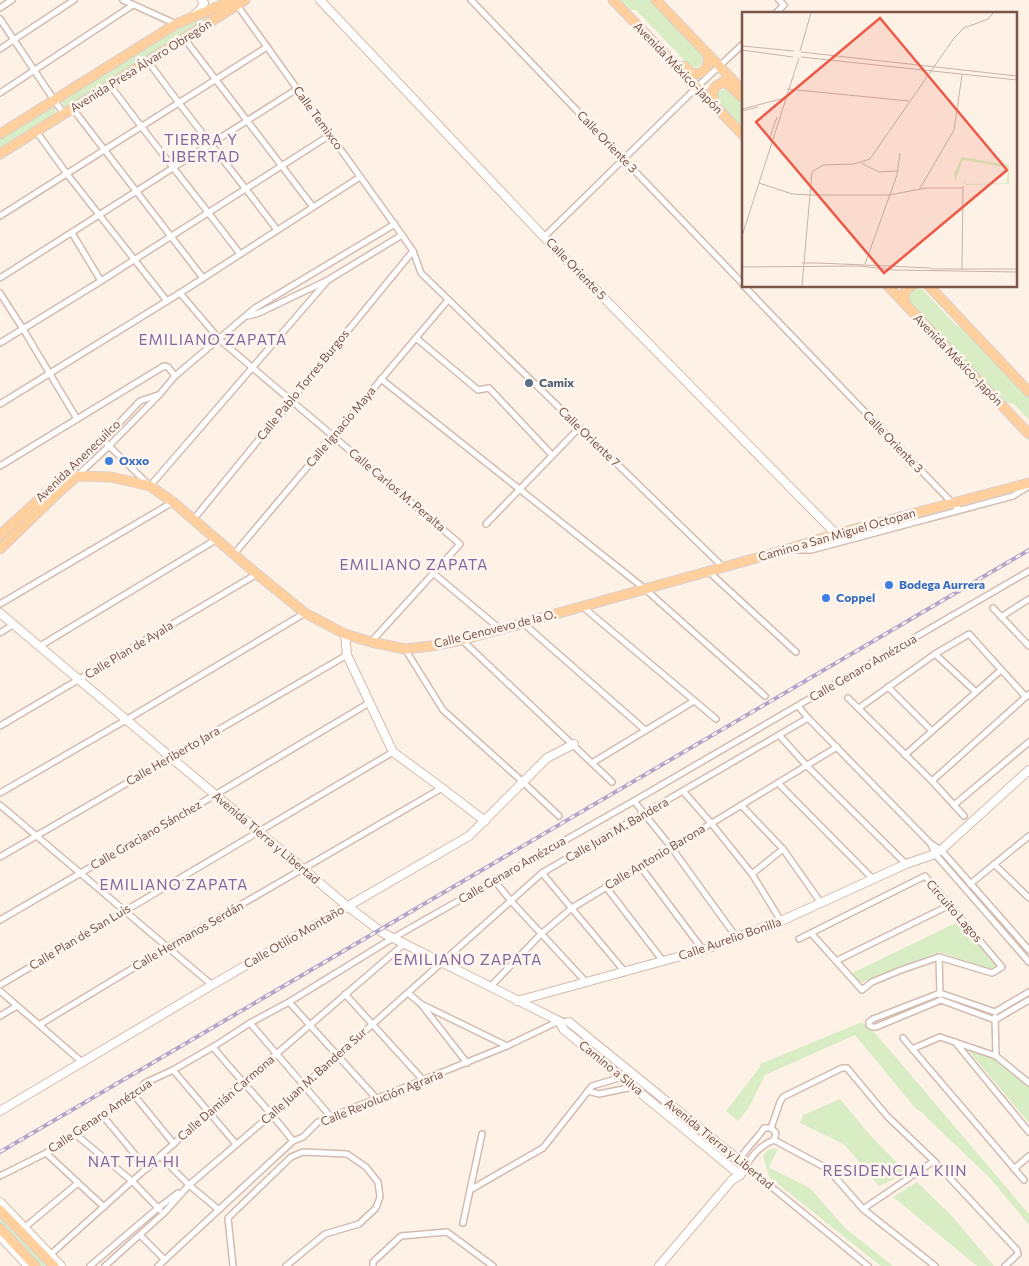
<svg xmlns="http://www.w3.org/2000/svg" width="1029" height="1266" font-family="Commissioner,sans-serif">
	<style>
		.green { fill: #d9edc4 }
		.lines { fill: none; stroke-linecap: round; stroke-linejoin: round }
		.street-casing { stroke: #d3bbaf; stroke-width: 8 }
		.secondary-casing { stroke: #d7baab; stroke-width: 10 }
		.primary-casing { stroke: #dacfcc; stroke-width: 11 }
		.street { stroke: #fff; stroke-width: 5 }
		.secondary { stroke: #fff; stroke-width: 8 }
		.primary { stroke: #ffcf9d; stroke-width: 9 }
		.rail-casing { stroke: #b4a4c9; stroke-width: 4 }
		.rail { stroke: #fff7ef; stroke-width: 2; stroke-dasharray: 5.5; stroke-linecap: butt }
		.service-dot { fill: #5c6f8a; stroke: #fff7ef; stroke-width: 2 }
		.shop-dot { fill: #3f7fe0; stroke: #fff7ef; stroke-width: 2 }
		.labels { text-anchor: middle; stroke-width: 5; stroke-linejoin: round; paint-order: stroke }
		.street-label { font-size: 12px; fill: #7a5549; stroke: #fff7ef }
		.service-label { font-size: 12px; font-weight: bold; fill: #4e5e75; stroke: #fff7ef; text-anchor: start }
		.shop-label { font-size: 12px; font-weight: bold; fill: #366cbe; stroke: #fff7ef; text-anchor: start }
		.quarter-label { font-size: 15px; letter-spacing: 1px; fill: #84659d; stroke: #fff7ef }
		.inset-road { fill: none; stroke: #c9b3a8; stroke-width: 1 }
		.view { fill: #ee5846; fill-opacity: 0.15; stroke: #ee5846; stroke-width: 2.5 }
		.inset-edge { fill: none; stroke: #7a5549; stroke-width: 2.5 }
	</style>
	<rect width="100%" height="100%" fill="#fef2e7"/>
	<g class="green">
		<path d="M621,0H650L702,55V64L696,68L689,65L636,10H631Z"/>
		<path d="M214,11V13L166,44L157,52L66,109L62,104L63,101L103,74L181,25Z"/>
		<path d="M724,89C732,90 737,98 743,104V128L718,101C717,95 718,91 724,89Z"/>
		<path d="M50,107H52L55,108V113L53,115L17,137L10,144L0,150V140Z"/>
		<path d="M915,287L923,290L957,326H960L1029,397V420L1014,404L1006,403L910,302L907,298L909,291Z"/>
		<path d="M960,921L997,965L990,969L939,952L861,983L852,973Z"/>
		<path d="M862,1022L876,1034L1029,1214V1225L989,1177L929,1120L923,1113L916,1109L855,1035L765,1075L748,1109L738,1121L726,1111L760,1067V1064Z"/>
		<path d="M966,1048L993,1058L1029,1087V1123Z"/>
		<path d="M840,1099L870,1135L907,1173L879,1186L845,1145L800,1123L803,1115Z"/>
		<path d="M775,1148L778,1149L769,1167L770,1168L810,1188L845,1228L893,1266H881L769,1177L763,1156L768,1150Z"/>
		<path d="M917,1182L952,1216L994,1266H977L893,1197Z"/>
		<path d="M0,1210L52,1266H39L0,1226Z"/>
	</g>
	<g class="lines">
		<g class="street-casing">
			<g id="street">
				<path d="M123,0L176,24"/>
				<path d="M471,0L743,284"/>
				<path d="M237,5L402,235L413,251L421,273L723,567"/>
				<path d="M0,8L12,0"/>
				<path d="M775,14L784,5L779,0"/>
				<path d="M0,19L54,100L64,114"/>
				<path d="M184,38L313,207"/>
				<path d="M0,49L74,0"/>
				<path d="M148,61C189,119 235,173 277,230"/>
				<path d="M110,85C152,142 197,197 240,254"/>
				<path d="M0,93L133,5"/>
				<path d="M73,109L203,278"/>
				<path d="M36,131L67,174L167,301"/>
				<path d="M0,216L267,47"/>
				<path d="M72,233L101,281"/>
				<path d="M544,237L697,87L743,44"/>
				<path d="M0,278L297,89"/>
				<path d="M744,286L959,510"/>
				<path d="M0,293L23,329L77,419"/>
				<path d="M180,293L220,340L460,544L371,642"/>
				<path d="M248,316L259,313L328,280L402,235"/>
				<path d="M416,338L478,390L489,388L552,455"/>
				<path d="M0,343L101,281L330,135"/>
				<path d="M381,379L645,589L765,696"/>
				<path d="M0,404L180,293L360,177"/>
				<path d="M103,440L150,486L328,280"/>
				<path d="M0,466L164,366L168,367L175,376"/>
				<path d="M66,476L103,440L140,401L158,395"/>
				<path d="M77,476L109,446L160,394L175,376L255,308L395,224"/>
				<path d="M193,520L413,251"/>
				<path d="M486,524L579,428"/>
				<path d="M793,550H811L830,545L1013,496L1029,486"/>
				<path d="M234,554L448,300"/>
				<path d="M708,571L796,652"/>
				<path d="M433,573L500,629"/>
				<path d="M0,604L173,502"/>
				<path d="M583,607L716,719"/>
				<path d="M993,608L1029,646"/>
				<path d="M1001,617L1029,599"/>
				<path d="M523,623L645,730"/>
				<path d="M0,633L14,624"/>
				<path d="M462,640L612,782"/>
				<path d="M40,646L217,539"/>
				<path d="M405,649L443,710L524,783L559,816"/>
				<path d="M935,654L976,692"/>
				<path d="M888,687L932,731"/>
				<path d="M848,698L932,781L964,816"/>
				<path d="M798,706L808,718L931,844L941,850L1029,950"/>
				<path d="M859,708L935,654L969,634L1026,697"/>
				<path d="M0,726L257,574"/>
				<path d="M779,735L807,766L906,864"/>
				<path d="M905,755L1001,670"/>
				<path d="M592,763L694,701"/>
				<path d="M932,781L1029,694"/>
				<path d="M778,783L873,879"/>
				<path d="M683,791L711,823L752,874L781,921"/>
				<path d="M0,793L126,720L305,613"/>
				<path d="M634,801L671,847L737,938"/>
				<path d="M0,805L212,985"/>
				<path d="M741,805L783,849L821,903"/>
				<path d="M954,805L1029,742"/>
				<path d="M931,844L935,854L1029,962"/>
				<path d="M0,857L347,655"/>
				<path d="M994,864L1029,898"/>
				<path d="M640,866L703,950"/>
				<path d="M542,873L625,972"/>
				<path d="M752,874L783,849"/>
				<path d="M494,880L511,901L586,982"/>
				<path d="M970,884L1029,836"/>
				<path d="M606,887L663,961"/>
				<path d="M0,920L215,795L369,703"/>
				<path d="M799,939L925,876L1002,967L992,973L939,957L901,970L872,982L862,990L811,933"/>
				<path d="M939,957L940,995"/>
				<path d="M836,961L950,905"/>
				<path d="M0,985L393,752"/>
				<path d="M490,987L541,934L572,908L837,747"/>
				<path d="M0,991L82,1062"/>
				<path d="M1029,992L995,1012L940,993L873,1019L869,1022V1025L872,1027H876L941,1000L995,1020L1029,1000"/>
				<path d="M408,993L421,1004L467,1063"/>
				<path d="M345,994L423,1080"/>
				<path d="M289,1002L376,1098"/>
				<path d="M421,1004L507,1046"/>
				<path d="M0,1016L17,1006"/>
				<path d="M995,1017L996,1056"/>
				<path d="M250,1023L331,1117"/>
				<path d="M39,1025L168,947L442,788"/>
				<path d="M903,1038L1024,1180"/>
				<path d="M955,1042L1029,1132"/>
				<path d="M213,1047C239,1079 268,1108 293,1141"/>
				<path d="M912,1049L940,1037L996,1056L1029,1083"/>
				<path d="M173,1070L236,1144"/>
				<path d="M588,1091L599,1094L633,1087"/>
				<path d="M134,1095L174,1144"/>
				<path d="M103,1116L147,1169"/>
				<path d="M771,1128L780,1102L783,1097L842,1068H847L887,1116L934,1161L1017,1250L1018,1254L1005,1266"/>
				<path d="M771,1128L776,1133L774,1140"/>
				<path d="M75,1134L132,1181L160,1210"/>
				<path d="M46,1153L104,1207"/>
				<path d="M160,1156L189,1185L219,1210"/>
				<path d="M739,1161C745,1148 757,1140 764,1128H771"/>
				<path d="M1014,1169L1029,1156"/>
				<path d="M0,1176L46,1153L134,1095L145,1083L173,1070L213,1047L250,1023L289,1002L393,938L634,801L1029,571"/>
				<path d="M470,1190L543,1148L592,1086L622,1077L627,1069"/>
				<path d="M863,1209L934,1161"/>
				<path d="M463,1223L482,1134"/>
				<path d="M24,1228L78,1183"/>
				<path d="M140,1235L165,1260"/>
				<path d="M50,1255L209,1112L404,944"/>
				<path d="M90,1266L158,1208L178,1193"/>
				<path d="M105,1266L164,1213L189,1185L272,1114L542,873L808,718"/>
				<path d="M158,1266L293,1141L303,1137L318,1122L331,1117L507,1046L559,1021L569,1022"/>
				<path d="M233,1266L228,1218L291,1157L303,1152L347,1154L366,1167L378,1182L380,1197L376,1208L359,1224L325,1234L286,1266"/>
				<path d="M373,1266V1262L401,1236L447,1232L493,1266"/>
				<path d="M868,1266L746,1166C752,1155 761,1145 774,1140L828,1169L863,1209L935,1266"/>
			</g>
		</g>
		<g class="secondary-casing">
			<g id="secondary">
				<path d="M320,0L544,237L836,534"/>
				<path d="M193,16L200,10L204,3L202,0"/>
				<path d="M0,613L347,906L383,933L559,1021L564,1030L740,1175"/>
				<path d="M345,634L347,655L393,752L442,788L485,821"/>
				<path d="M517,1001L703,950L781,921L906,864L935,854L941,850L1029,770"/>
				<path d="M569,1022L746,1166L740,1175L732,1180L659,1266"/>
				<path d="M0,1111L212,985L469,836L547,758L574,744"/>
				<path d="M0,1202L61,1266"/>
				<path d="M0,1236L28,1266"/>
			</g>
		</g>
		<g class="primary-casing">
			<g id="primary">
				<path d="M613,0L743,135"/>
				<path d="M656,0L743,91"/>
				<path d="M684,66C686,68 687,70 690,72C697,77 707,71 708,63C708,61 708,56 708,54"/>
				<path d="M714,105C713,92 710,88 723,82L729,85L743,98"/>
				<path d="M0,134L176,24L224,4L230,0"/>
				<path d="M0,154L245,0"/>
				<path d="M888,286L1029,434"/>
				<path d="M929,286L1029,392"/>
				<path d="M906,305C903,296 903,292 911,286"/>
				<path d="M0,535L47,492L64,478L77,476L111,477L150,486L173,502L257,574L305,613L345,634L371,642L405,649L431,646L462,640L785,550L836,534L1029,483"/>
				<path d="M0,549L61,490L76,477"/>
				<path d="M0,1210L54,1266"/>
				<path d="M0,1228L35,1266"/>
			</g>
		</g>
		<use href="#street" class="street"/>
		<use href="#secondary" class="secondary"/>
		<use href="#primary" class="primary"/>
		<g class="rail-casing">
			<path id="rail" d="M0,1152L1029,550"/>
		</g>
		<use href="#rail" class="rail"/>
	</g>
	<circle class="service-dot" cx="529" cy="383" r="5"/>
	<g class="shop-dot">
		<circle cx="109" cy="461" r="5"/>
		<circle cx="889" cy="585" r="5"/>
		<circle cx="826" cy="598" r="5"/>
	</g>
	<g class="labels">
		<g class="street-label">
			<text transform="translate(141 66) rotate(-32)" y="4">Avenida Presa Álvaro Obregón</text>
			<text transform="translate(678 68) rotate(46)" y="4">Avenida México-Japón</text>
			<text transform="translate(318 118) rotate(54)" y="4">Calle Temixco</text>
			<text transform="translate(607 142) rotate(46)" y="4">Calle Oriente 3</text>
			<text transform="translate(576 269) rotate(46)" y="4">Calle Oriente 5</text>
			<text transform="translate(958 360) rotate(46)" y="4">Avenida México-Japón</text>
			<text transform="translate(303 385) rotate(-51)" y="4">Calle Pablo Torres Burgos</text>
			<text transform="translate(341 427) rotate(-50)" y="4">Calle Ignacio Maya</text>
			<text transform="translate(589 437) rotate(44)" y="4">Calle Oriente 7</text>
			<text transform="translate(893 442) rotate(46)" y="4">Calle Oriente 3</text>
			<text transform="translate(78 461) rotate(-44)" y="4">Avenida Anenecuilco</text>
			<text transform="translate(397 490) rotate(40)" y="4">Calle Carlos M. Peralta</text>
			<text transform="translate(837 535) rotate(-16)" y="4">Camino a San Miguel Octopan</text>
			<text transform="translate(495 629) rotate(-14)" y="4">Calle Genovevo de la O.</text>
			<text transform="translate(129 650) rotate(-31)" y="4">Calle Plan de Ayala</text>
			<text transform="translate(863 668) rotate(-30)" y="4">Calle Genaro Amézcua</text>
			<text transform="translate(173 756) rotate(-30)" y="4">Calle Heriberto Jara</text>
			<text transform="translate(617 830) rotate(-30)" y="4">Calle Juan M. Bandera</text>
			<text transform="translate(146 835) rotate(-30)" y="4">Calle Graciano Sánchez</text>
			<text transform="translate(266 838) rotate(40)" y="4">Avenida Tierra y Libertad</text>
			<text transform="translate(655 857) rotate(-31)" y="4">Calle Antonio Barona</text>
			<text transform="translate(512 870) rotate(-30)" y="4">Calle Genaro Amézcua</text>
			<text transform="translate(954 911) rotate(49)" y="4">Circuito Lagos</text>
			<text transform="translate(188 936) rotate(-30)" y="4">Calle Hermanos Serdán</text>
			<text transform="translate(80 937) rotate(-31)" y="4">Calle Plan de San Luis</text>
			<text transform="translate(294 937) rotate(-30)" y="4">Calle Otilio Montaño</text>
			<text transform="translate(730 939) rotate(-19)" y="4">Calle Aurelio Bonilla</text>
			<text transform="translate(611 1068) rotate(39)" y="4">Camino a Silva</text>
			<text transform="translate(314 1076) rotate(-42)" y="4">Calle Juan M. Bandera Sur</text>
			<text transform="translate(226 1098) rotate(-41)" y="4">Calle Damián Carmona</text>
			<text transform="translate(382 1098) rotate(-22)" y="4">Calle Revolución Agraria</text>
			<text transform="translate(100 1116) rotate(-34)" y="4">Calle Genaro Amézcua</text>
			<text transform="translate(719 1144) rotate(39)" y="4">Avenida Tierra y Libertad</text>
		</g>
		<g class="service-label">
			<text x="539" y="387">Camix</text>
		</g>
		<g class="shop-label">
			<text x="119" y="465">Oxxo</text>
			<text x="899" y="589">Bodega Aurrera</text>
			<text x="836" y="602">Coppel</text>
		</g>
		<g class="quarter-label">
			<text x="201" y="145">TIERRA Y<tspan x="201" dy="17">LIBERTAD</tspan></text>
			<text x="213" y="345">EMILIANO ZAPATA</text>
			<text x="414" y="570">EMILIANO ZAPATA</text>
			<text x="174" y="890">EMILIANO ZAPATA</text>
			<text x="468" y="965">EMILIANO ZAPATA</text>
			<text x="134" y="1167">NAT THA HI</text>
			<text x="895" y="1176">RESIDENCIAL KIIN</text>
		</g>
	</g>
	<g transform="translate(742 12)">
		<rect width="275" height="275" fill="#fef2e7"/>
		<path d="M220,145L267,153V172L225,173L222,171V169L224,172L264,171L267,156L221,148L213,170L212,161Z" fill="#d9edc4"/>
		<path class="inset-road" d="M0,34L52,39M0,38L51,45M58,39L69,1M59,40L275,64M59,45L275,68M45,77L167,89M0,97L43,86M0,99L16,95M28,125L35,105M119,151L137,160L155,159M17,171L50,182L69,183H147L184,176H220M177,178L212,118L220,63M0,224L57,46M60,251H78M77,251L189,256M123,252L155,163L158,141M0,255L118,254L152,258L275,260M189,257H275M220,258L221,174M60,274L70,160L81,153L112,152L128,147L212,26L222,16L246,7L251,1"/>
		<path class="view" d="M138,6L265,158L142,261L14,110Z"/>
		<rect width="275" height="275" class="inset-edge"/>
	</g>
</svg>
